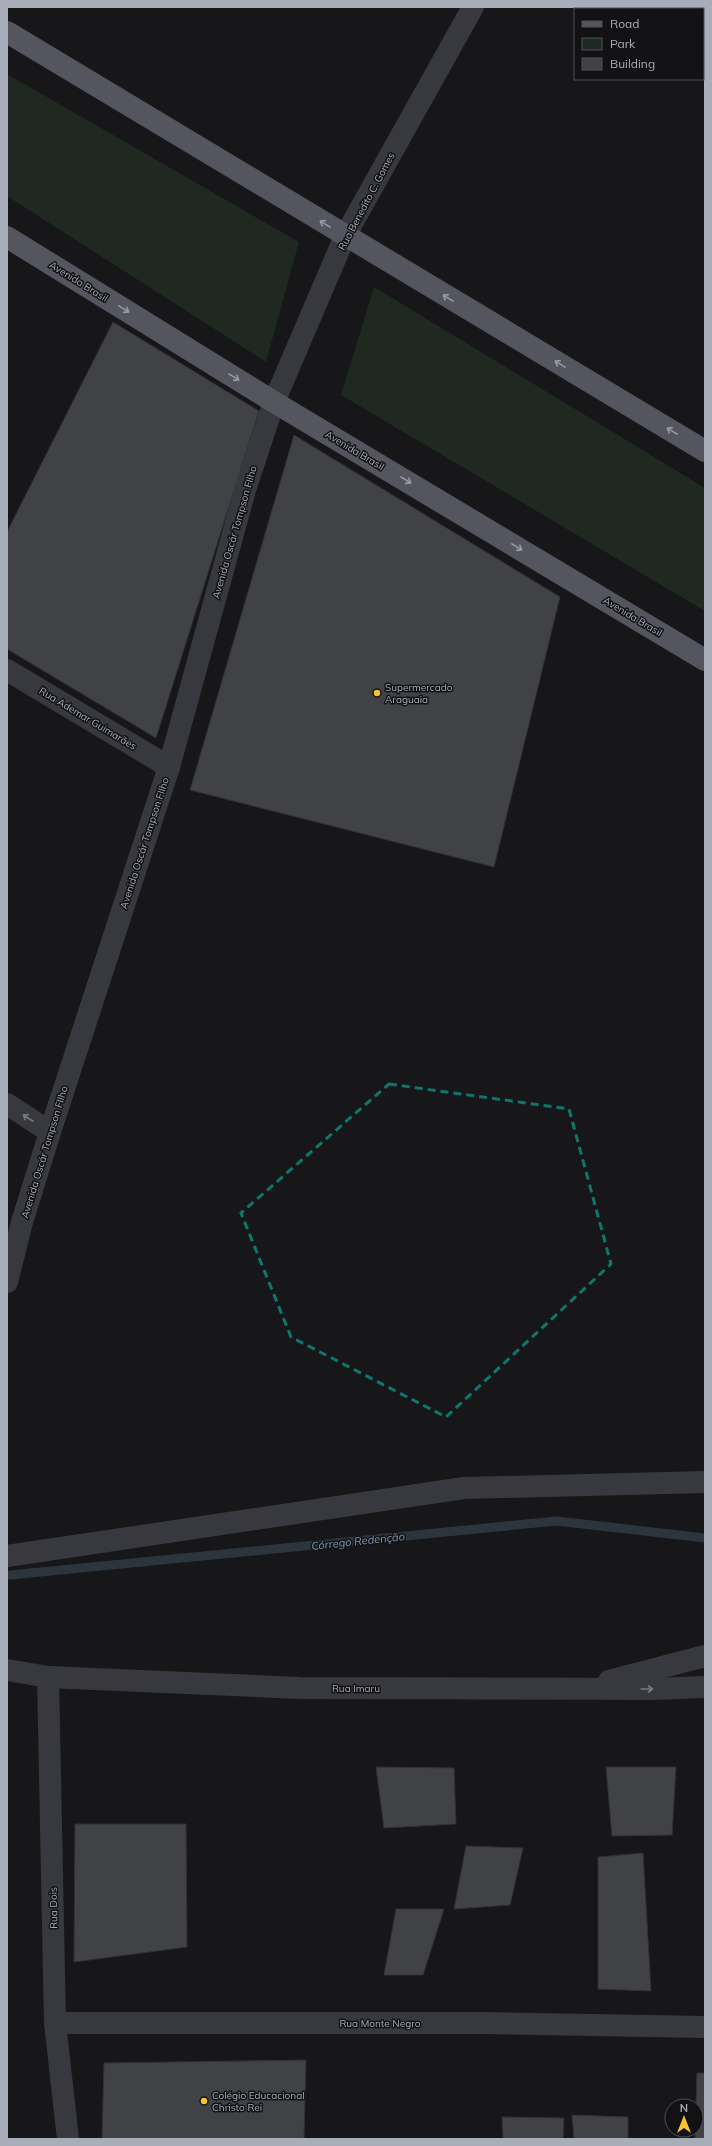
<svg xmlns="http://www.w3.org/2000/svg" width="712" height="2146" font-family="Mulish,sans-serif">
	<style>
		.green { fill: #1f2821 }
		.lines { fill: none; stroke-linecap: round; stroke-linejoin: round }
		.stream { stroke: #2c353e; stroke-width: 9 }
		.building { fill: #414246; stroke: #313136 }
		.minor { stroke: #38393f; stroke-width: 22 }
		.major { stroke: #54555e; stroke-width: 22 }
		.oneway { stroke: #989ba8 }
		.oneway2 { stroke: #767983 }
		.marked { fill: none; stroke: #0f766e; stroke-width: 3; stroke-dasharray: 8 5; stroke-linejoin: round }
		.poi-dot { fill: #fac22f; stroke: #121214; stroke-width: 1.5 }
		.labels { text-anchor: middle; stroke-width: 3; stroke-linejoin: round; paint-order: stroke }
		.street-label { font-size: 10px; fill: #a9adba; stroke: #121214 }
		.poi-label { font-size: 10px; fill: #a9adba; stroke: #121214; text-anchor: start }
		.water-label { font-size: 11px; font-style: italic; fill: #7f99b6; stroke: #121214 }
	</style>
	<rect width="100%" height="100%" fill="#171719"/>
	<g class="green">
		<path d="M7,74L299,242L266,362L7,196Z"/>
		<path d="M374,287L705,488V611L341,395Z"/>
	</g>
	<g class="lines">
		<path class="stream" d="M10,1575L557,1521L705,1538"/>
	</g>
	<g class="building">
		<path d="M113,322L259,411L156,738L7,649V532Z"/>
		<path d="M294,435L560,597L494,867L190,790Z"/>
		<path d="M376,1767L454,1768L456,1824L384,1828Z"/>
		<path d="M606,1767H676L672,1835L612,1836Z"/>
		<path d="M75,1824H186L187,1947L74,1962Z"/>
		<path d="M466,1846L523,1848L510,1905L454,1909Z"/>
		<path d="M643,1853L651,1991L598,1989V1857Z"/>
		<path d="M396,1909H444L423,1975H384Z"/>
		<path d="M306,2060L304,2139H102L104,2063Z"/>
		<path d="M697,2073H705V2139H695Z"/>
		<path d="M572,2115L628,2117V2139H574Z"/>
		<path d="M502,2117L564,2118L563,2139H503Z"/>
	</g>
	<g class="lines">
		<g class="minor">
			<path d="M666,7L669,9"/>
			<path d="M703,29L705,30"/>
			<path d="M7,670L169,767"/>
			<path d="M7,1104L50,1132"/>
			<path d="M7,1282L22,1222L50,1132L169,767L245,490L274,402L345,236L473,7"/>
			<path d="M7,1556L464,1488L705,1482"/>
			<path d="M7,1670L48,1677L300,1688L653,1689L705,1687"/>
			<path d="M48,1677L55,2023L68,2139"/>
			<path d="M609,1681L705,1656"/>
			<path d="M55,2023H485L705,2027"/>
		</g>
		<g class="major">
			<path d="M7,32L705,451"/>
			<path d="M7,237L274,402L705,660"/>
		</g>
	</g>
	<defs><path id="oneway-shaft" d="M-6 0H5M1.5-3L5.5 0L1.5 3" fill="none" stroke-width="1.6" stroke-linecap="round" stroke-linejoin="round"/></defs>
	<g class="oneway">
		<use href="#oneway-shaft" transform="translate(325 224) rotate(-149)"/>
		<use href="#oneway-shaft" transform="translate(448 298) rotate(-149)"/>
		<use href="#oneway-shaft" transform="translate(124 309) rotate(32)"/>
		<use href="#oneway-shaft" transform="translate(560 364) rotate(-149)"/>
		<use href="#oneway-shaft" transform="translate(234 377) rotate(32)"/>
		<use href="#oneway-shaft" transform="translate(672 431) rotate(-149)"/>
		<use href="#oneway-shaft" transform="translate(406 480) rotate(31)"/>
		<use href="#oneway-shaft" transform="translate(517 547) rotate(31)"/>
	</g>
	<g class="oneway2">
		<use href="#oneway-shaft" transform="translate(28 1118) rotate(-147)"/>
		<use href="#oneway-shaft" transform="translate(647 1689)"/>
	</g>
	<path class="marked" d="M389,1084L569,1109L611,1264L446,1417L291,1337L241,1213Z"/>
	<g class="poi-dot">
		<circle cx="377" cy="693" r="4"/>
		<circle cx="204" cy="2101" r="4"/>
	</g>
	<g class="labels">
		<g class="street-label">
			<text transform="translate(366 201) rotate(-62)" y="4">Rua Benedito C. Gomes</text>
			<text transform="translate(79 281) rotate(32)" y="4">Avenida Brasil</text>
			<text transform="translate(355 450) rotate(31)" y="4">Avenida Brasil</text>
			<text transform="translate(234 532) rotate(-74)" y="4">Avenida Oscár Tompson FIlho</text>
			<text transform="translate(633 616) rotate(31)" y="4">Avenida Brasil</text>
			<text transform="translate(88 718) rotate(31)" y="4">Rua Ademar Guimarães</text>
			<text transform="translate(144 843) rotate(-72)" y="4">Avenida Oscár Tompson FIlho</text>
			<text transform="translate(44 1152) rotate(-73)" y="4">Avenida Oscár Tompson FIlho</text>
			<text x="356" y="1692">Rua Imaru</text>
			<text transform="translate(53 1908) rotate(-91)" y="4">Rua Dois</text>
			<text x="380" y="2027">Rua Monte Negro</text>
		</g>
		<g class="poi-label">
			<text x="385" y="691">Supermercado<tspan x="385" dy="12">Araguaia</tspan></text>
			<text x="212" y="2099">Colégio Educacional<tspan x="212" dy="12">Christo Rei</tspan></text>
		</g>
		<g class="water-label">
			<text transform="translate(358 1541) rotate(-6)" y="4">Córrego Redenção</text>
		</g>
	</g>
	<rect width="712" height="2146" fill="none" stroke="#a9adba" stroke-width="16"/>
	<rect x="574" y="8" width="130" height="72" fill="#121214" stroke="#4e5056"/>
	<rect x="582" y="21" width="20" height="6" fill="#54555e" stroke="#4e5056"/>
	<text x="610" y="28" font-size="12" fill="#a9adba">Road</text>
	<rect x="582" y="38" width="20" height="12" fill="#1f2821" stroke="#4e5056"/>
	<text x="610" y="48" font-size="12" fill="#a9adba">Park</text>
	<rect x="582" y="58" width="20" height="12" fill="#414246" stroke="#4e5056"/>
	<text x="610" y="68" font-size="12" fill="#a9adba">Building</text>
	<g transform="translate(684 2118)"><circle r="19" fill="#121214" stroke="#4e5056"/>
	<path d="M0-3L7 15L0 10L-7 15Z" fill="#fac22f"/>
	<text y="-6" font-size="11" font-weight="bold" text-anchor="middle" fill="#a9adba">N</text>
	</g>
</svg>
